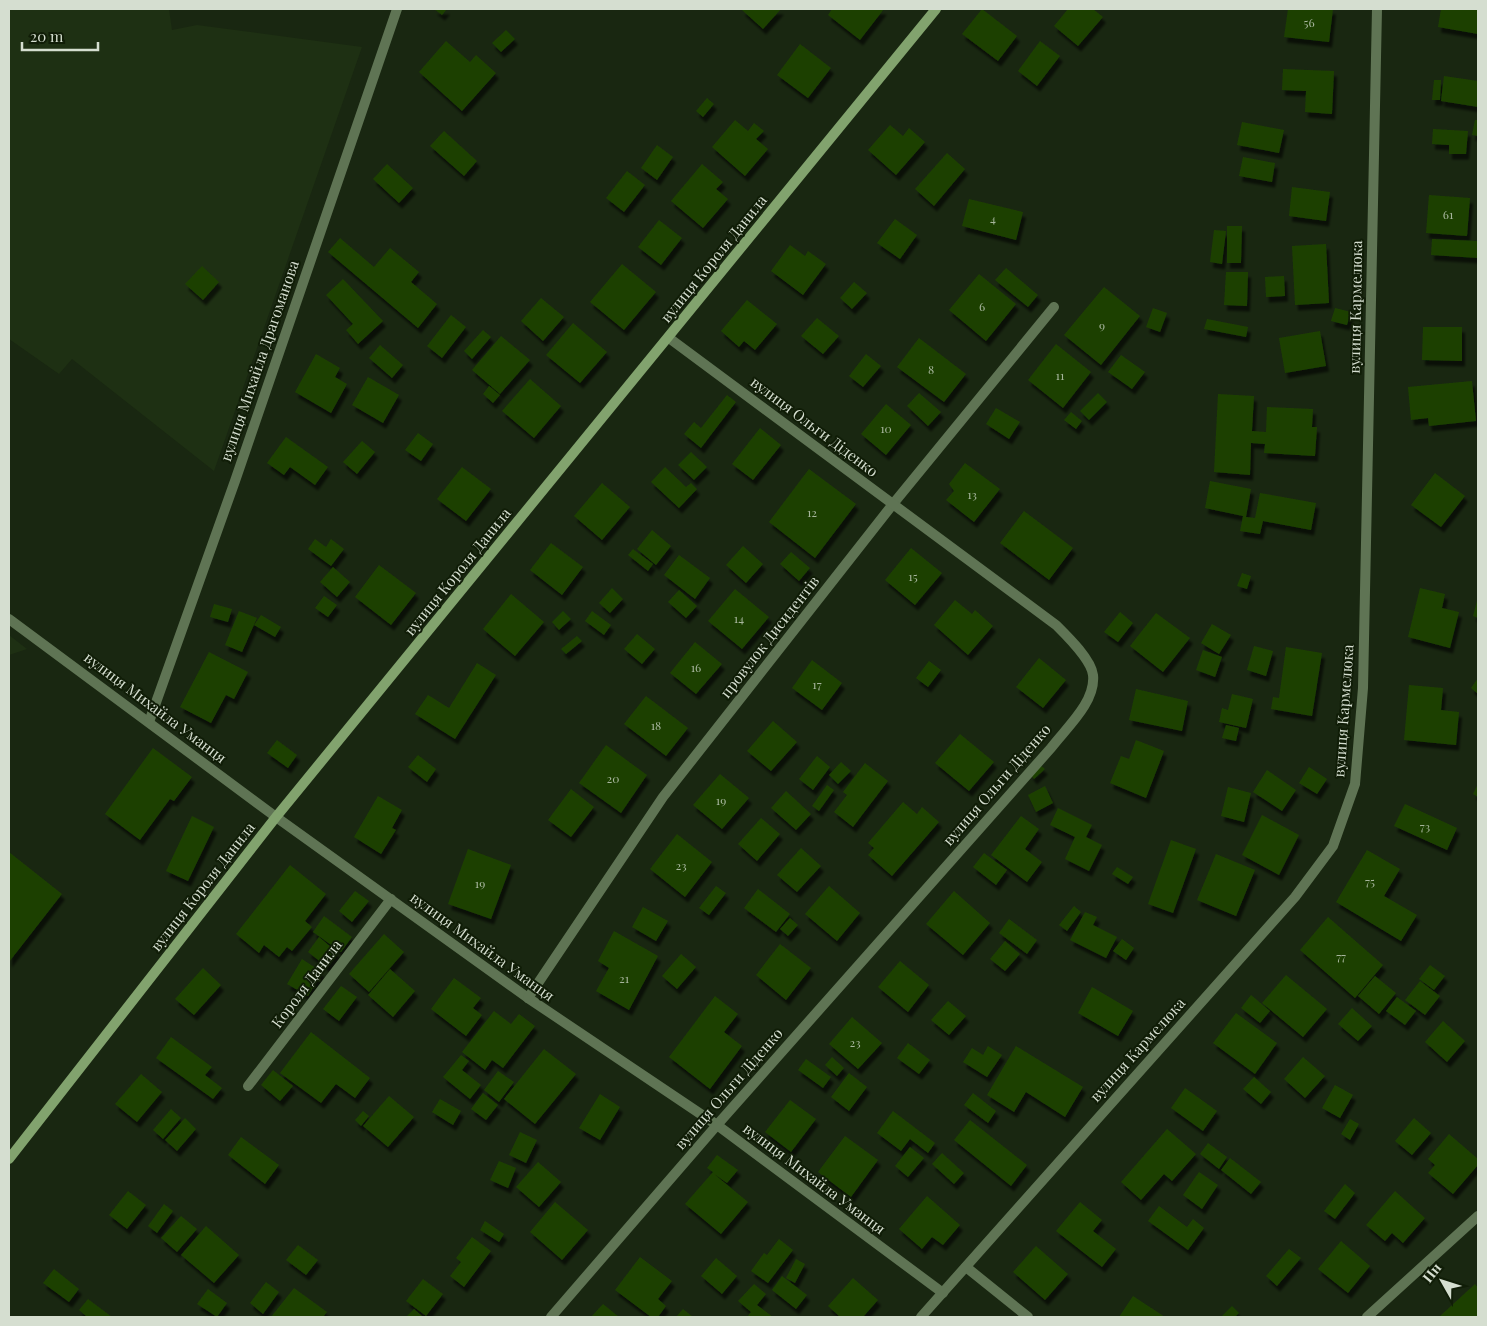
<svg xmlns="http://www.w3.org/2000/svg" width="1487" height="1326" font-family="'Playfair Display',serif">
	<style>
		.built { fill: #1e3013 }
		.building { fill: #1d4000; filter: url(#shadow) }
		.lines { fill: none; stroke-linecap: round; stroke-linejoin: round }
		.minor { stroke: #5f7454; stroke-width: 10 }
		.secondary { stroke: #82a36e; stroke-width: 10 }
		.labels { text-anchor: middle; stroke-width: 4; stroke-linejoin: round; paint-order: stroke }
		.number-label { font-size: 12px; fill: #a7b69c }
		.street-label { font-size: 15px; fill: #d5ded0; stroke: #101d07 }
	</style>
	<defs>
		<filter id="shadow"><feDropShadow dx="3" dy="5.5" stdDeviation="1" flood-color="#0009"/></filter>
	</defs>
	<rect width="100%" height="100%" fill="#192711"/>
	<g class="built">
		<path d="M9,9H169L172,30L197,25L362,47L214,471L72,359L59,374L9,339Z"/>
		<path d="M9,635L27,649L9,655Z"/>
	</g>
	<g class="building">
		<path d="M434,9H447L442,15Z"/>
		<path d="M743,9H781L763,29L742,10Z"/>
		<path d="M832,9H884L860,40L828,15Z"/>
		<path d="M982,9L1017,36L998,61L962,34Z"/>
		<path d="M1068,9H1093L1103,17L1078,46L1054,26Z"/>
		<path d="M1288,9H1333L1329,42L1284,37Z"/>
		<path d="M1441,9H1478V34L1438,27Z"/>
		<path d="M506,30L515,39L501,52L492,43Z"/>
		<path d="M446,41L470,62L476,55L496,73L462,111L419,72Z"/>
		<path d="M1040,41L1060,56L1037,86L1018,71Z"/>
		<path d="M800,44L831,68L808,98L777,75Z"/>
		<path d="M1283,69L1334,71L1332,114L1305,112L1306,91L1282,90Z"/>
		<path d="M1444,76L1478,81V107L1441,101Z"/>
		<path d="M1434,80H1441L1440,100H1432Z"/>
		<path d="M707,98L714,104L703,117L696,111Z"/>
		<path d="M735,120L748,131L754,123L764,131L756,139L768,149L745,176L712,147Z"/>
		<path d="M1475,120H1478V136L1472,135Z"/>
		<path d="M1242,122L1284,130L1279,153L1237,145Z"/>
		<path d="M890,125L903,136L909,128L925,142L896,175L868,150Z"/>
		<path d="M1433,129L1468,131L1466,154H1449V145L1432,144Z"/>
		<path d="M444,131L477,161L464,176L430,146Z"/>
		<path d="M657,145L673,157L657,180L641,168Z"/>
		<path d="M947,153L965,169L934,206L915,189Z"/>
		<path d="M1243,157L1275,163L1272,182L1239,176Z"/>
		<path d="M387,164L413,188L399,203L373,179Z"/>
		<path d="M702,164L723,182L716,189L728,199L703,228L671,201Z"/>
		<path d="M627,171L645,185L624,212L606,198Z"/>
		<path d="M1292,187L1330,192L1326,221L1289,216Z"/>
		<path d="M1429,195L1470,198L1467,236L1426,233Z"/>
		<path d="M969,199L1023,212L1016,240L962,226Z"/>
		<path d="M895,219L917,235L900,259L877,243Z"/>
		<path d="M659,220L682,238L661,265L638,247Z"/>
		<path d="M1227,226H1242L1241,263H1227Z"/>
		<path d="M1214,230L1226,231L1222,264L1210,262Z"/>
		<path d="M340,238L374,267L390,248L419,272L411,282L437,304L418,328L328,252Z"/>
		<path d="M1432,239L1478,241V258L1431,255Z"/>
		<path d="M1326,244L1329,303L1295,305L1292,246Z"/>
		<path d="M790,245L805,256L808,251L826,264L803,295L771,271Z"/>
		<path d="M622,264L656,292L624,330L590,302Z"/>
		<path d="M202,266L219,282L203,300L185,284Z"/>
		<path d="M1006,268L1038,295L1028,307L995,280Z"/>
		<path d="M1226,272H1248L1247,306L1224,305Z"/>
		<path d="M979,274L1016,304L986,341L949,310Z"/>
		<path d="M1284,276L1285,296L1266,297L1265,277Z"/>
		<path d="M343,279L383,321L358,344L346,330L353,324L326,295Z"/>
		<path d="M854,282L867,293L852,309L840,298Z"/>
		<path d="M1104,287L1140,316L1101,365L1064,335Z"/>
		<path d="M541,298L564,317L543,341L521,321Z"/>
		<path d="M747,300L777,324L755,350L744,341L739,347L721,331Z"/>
		<path d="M1153,308L1167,313L1160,332L1146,327Z"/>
		<path d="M1335,308L1351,312L1347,325L1331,321Z"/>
		<path d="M451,315L466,327L442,358L427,346Z"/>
		<path d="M817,318L839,336L823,354L801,336Z"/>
		<path d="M1207,319L1248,327L1246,337L1204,329Z"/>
		<path d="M573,323L607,352L580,383L546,355Z"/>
		<path d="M1423,327H1462V361L1422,360Z"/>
		<path d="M483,330L491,337L472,359L464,351Z"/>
		<path d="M1320,331L1326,366L1285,373L1279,338Z"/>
		<path d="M501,336L530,360L500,394L472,370Z"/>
		<path d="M919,338L966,374L944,402L897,367Z"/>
		<path d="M1056,344L1091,372L1063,408L1028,380Z"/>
		<path d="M380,345L403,365L392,378L369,358Z"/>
		<path d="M316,354L340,368L335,377L347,384L331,413L295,392Z"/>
		<path d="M866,354L881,366L863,387L849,376Z"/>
		<path d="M1121,355L1145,372L1132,389L1108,372Z"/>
		<path d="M368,377L399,395L383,423L352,405Z"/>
		<path d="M530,379L561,406L534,438L502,411Z"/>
		<path d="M1472,381L1476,421L1429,426L1428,418L1411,420L1408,387Z"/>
		<path d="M489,386L500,395L493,403L483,394Z"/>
		<path d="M919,393L941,412L928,426L907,406Z"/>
		<path d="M1098,393L1107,402L1089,420L1080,411Z"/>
		<path d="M1218,394L1254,396L1252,431L1266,432L1267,407L1313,409L1312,427H1317L1315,456L1264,453L1265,444L1251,443L1250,475L1214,472Z"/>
		<path d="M727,395L736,402L701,448L684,434L694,422L701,428Z"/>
		<path d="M886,404L911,425L886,455L861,434Z"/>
		<path d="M996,408L1020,422L1009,439L986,424Z"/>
		<path d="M1071,412L1082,421L1076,429L1064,420Z"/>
		<path d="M760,428L781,445L753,480L732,464Z"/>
		<path d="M418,433L433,444L421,461L405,450Z"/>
		<path d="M286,437L328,467L315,485L290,467L284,475L267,463Z"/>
		<path d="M362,441L375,452L357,474L343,462Z"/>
		<path d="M691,452L707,467L694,480L678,465Z"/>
		<path d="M965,463L1000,489L974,522L946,500L954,491L949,484Z"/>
		<path d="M462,467L491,489L466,521L437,499Z"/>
		<path d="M665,467L686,487L691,483L697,489L679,508L651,482Z"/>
		<path d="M809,469L856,504L815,558L769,522Z"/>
		<path d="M1435,473L1465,496L1441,527L1411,505Z"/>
		<path d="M1210,481L1251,489L1246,517L1255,518L1260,493L1316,503L1311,530L1263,521L1260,534L1240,531L1243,516L1205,508Z"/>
		<path d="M602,483L630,507L602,540L574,516Z"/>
		<path d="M1024,511L1073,548L1049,580L1000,543Z"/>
		<path d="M652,530L671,546L656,565L637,549Z"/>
		<path d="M315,539L326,547L331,539L344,549L331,566L308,549Z"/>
		<path d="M551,543L583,567L562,595L530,570Z"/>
		<path d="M743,546L763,564L746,583L726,565Z"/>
		<path d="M911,548L942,573L915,605L885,580Z"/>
		<path d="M633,549L653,564L648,571L628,555Z"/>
		<path d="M791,552L810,568L799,581L780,564Z"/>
		<path d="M679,555L710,578L695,599L664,575Z"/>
		<path d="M379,565L416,593L391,625L355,597Z"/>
		<path d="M333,567L350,582L337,597L320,582Z"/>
		<path d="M1242,573L1251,576L1247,589L1237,586Z"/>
		<path d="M612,588L623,599L610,613L599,603Z"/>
		<path d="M1420,588L1445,594L1442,608L1459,612L1450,648L1408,637Z"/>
		<path d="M735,589L769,617L742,649L708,621Z"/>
		<path d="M679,590L697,606L686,618L668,602Z"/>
		<path d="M511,594L544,622L515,656L483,629Z"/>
		<path d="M324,596L337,605L328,617L315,608Z"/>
		<path d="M1478,597V618L1473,616Z"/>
		<path d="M955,600L972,614L975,610L993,626L968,655L934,625Z"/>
		<path d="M214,604L232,609L228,622L210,617Z"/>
		<path d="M239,611L257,618L242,652L225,645Z"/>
		<path d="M563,611L571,619L559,630L552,622Z"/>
		<path d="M592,611L611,625L604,635L585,621Z"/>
		<path d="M1120,612L1133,623L1118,642L1104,632Z"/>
		<path d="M1156,613L1190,638L1163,672L1130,646Z"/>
		<path d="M261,615L281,627L275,637L254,625Z"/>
		<path d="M1212,624L1231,635L1219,654L1201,643Z"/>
		<path d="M637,634L655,649L642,664L624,649Z"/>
		<path d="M577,636L582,641L566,654L561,649Z"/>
		<path d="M695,642L722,664L696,694L670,673Z"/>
		<path d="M1254,646L1273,651L1266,676L1247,670Z"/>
		<path d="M1286,647L1322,653L1312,716L1271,709L1273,697L1279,698Z"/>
		<path d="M1203,650L1222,657L1215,677L1196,670Z"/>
		<path d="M209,652L248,672L234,699L226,695L211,723L180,707Z"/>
		<path d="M1039,658L1066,680L1043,708L1016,687Z"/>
		<path d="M812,660L842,683L822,710L792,688Z"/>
		<path d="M929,661L941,670L928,687L916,678Z"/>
		<path d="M477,663L496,675L455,739L415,714L428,695L449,708Z"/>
		<path d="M1478,678V694L1471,688Z"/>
		<path d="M1409,685L1443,688L1441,710L1459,712L1456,745L1404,740Z"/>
		<path d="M1136,689L1188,701L1182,731L1129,720Z"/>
		<path d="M1232,694L1253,699L1246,728L1219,722L1222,708L1228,710Z"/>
		<path d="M646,696L688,728L666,756L624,724Z"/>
		<path d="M773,721L797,742L771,771L747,751Z"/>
		<path d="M1226,725L1239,728L1236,741L1222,738Z"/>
		<path d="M960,734L994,762L969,791L935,763Z"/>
		<path d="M277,740L297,755L288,768L267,753Z"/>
		<path d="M1136,740L1164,751L1146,798L1110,783L1121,756L1129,759Z"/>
		<path d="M606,745L647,775L621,813L579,783Z"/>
		<path d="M153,748L192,777L174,801L170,799L140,840L105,814Z"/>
		<path d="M418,755L436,769L427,782L408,767Z"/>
		<path d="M817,756L830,767L813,790L799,779Z"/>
		<path d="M841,762L851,771L838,784L829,775Z"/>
		<path d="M865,763L888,781L853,827L834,812L847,795L843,792Z"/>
		<path d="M1040,765L1045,769L1034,779L1030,774Z"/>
		<path d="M1309,767L1327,779L1317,794L1299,783Z"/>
		<path d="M1267,770L1296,790L1282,811L1253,792Z"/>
		<path d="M720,774L749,798L722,829L693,805Z"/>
		<path d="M1478,784V797L1473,794Z"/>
		<path d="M827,785L834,790L819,811L812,806Z"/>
		<path d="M1045,786L1053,803L1036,812L1028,795Z"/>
		<path d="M1228,787L1251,793L1244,822L1221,816Z"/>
		<path d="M571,789L594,807L571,837L548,820Z"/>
		<path d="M786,791L811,814L796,830L771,808Z"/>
		<path d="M378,796L402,810L392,828L396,830L381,854L354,837Z"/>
		<path d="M903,802L917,814L922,807L939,822L892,876L868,855L874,848L868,843Z"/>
		<path d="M1405,804L1457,828L1447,850L1394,826Z"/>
		<path d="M1058,808L1092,825L1086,837L1102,845L1089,871L1065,859L1075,837L1050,825Z"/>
		<path d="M1262,815L1299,835L1279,875L1242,855Z"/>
		<path d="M192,816L214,827L188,881L166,871Z"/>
		<path d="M1021,816L1039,829L1025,849L1042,862L1027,882L991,855Z"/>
		<path d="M761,818L780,834L757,861L738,844Z"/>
		<path d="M677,834L712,862L685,897L650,869Z"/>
		<path d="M1171,840L1196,849L1173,913L1148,904Z"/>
		<path d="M801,848L821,866L797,892L777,875Z"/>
		<path d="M468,849L511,865L491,919L448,904Z"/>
		<path d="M1367,850L1400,869L1384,896L1417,915L1401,941L1336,902Z"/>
		<path d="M9,852L62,894L9,962Z"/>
		<path d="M984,853L1007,870L996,885L973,867Z"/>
		<path d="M1216,854L1255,870L1236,916L1197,900Z"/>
		<path d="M290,865L326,894L305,921L312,927L292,951L287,947L279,957L264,945L259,953L236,934Z"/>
		<path d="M1117,867L1133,877L1128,884L1112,874Z"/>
		<path d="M716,886L726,893L709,915L699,908Z"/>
		<path d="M829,886L860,913L837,941L805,914Z"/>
		<path d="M758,889L790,914L776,932L744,908Z"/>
		<path d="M355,891L369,901L352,922L339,911Z"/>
		<path d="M954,891L990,923L963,955L926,924Z"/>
		<path d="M1074,906L1081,912L1067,931L1059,925Z"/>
		<path d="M643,907L668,921L656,941L632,927Z"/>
		<path d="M1085,912L1097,917L1093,925L1117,937L1106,958L1070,940Z"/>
		<path d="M324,916L352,937L341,952L313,932Z"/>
		<path d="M1328,917L1383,965L1355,998L1300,950Z"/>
		<path d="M790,918L798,925L788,936L780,929Z"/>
		<path d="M1009,919L1037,940L1027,954L999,933Z"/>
		<path d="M614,931L658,956L629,1010L596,991L609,968L598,961Z"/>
		<path d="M384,934L404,952L369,992L349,974Z"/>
		<path d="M319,937L338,953L327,967L308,952Z"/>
		<path d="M1122,939L1134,948L1126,960L1113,951Z"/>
		<path d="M1005,941L1020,954L1005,971L990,959Z"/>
		<path d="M780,944L811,968L786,1000L756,975Z"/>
		<path d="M681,954L696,967L677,989L662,976Z"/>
		<path d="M302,959L322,972L308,996L287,984Z"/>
		<path d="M900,961L929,985L908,1012L878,987Z"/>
		<path d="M1430,965L1445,976L1434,990L1419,979Z"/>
		<path d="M203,968L221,985L194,1015L175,999Z"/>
		<path d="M390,969L415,991L393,1017L368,995Z"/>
		<path d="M1286,975L1327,1009L1303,1037L1262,1003Z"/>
		<path d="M1375,976L1396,993L1379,1014L1358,996Z"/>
		<path d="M454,978L481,998L473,1008L482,1015L466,1036L431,1009Z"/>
		<path d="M1420,981L1440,996L1425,1015L1405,1000Z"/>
		<path d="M341,986L357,997L339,1021L323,1009Z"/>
		<path d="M1092,987L1133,1011L1118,1036L1078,1013Z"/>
		<path d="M1251,995L1270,1011L1260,1023L1241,1008Z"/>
		<path d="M715,996L738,1014L724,1032L742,1046L710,1089L669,1057Z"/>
		<path d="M1397,997L1416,1011L1405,1025L1386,1011Z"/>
		<path d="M948,1001L966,1016L949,1035L931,1020Z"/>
		<path d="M1352,1008L1372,1026L1358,1041L1338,1024Z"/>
		<path d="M494,1011L511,1024L519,1014L535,1026L503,1068L492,1060L485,1070L462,1052Z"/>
		<path d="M1236,1013L1277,1043L1255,1074L1213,1043Z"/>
		<path d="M852,1017L882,1043L858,1069L829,1044Z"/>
		<path d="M1443,1021L1465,1041L1447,1062L1425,1042Z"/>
		<path d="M311,1032L370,1078L355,1098L336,1084L321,1103L280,1073Z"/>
		<path d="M171,1037L212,1067L205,1075L222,1088L213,1099L156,1058Z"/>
		<path d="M908,1043L930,1060L919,1074L897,1058Z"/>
		<path d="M988,1046L1002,1055L987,1077L963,1062L972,1048L983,1055Z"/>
		<path d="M1016,1046L1083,1087L1065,1117L1026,1092L1014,1112L987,1095Z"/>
		<path d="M544,1049L576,1074L535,1124L504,1099Z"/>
		<path d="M461,1055L469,1061L462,1070L481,1085L470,1099L443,1077Z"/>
		<path d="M832,1057L844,1068L837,1076L825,1065Z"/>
		<path d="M1303,1057L1325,1076L1305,1098L1284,1079Z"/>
		<path d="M806,1059L831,1077L823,1088L798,1070Z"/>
		<path d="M273,1070L293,1086L280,1101L261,1085Z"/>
		<path d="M498,1071L514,1082L499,1102L484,1090Z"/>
		<path d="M849,1073L867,1087L849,1111L831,1097Z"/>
		<path d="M141,1074L162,1092L137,1122L115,1104Z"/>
		<path d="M1254,1077L1271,1092L1261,1104L1243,1089Z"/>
		<path d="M1335,1085L1353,1095L1340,1118L1322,1108Z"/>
		<path d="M1185,1088L1217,1111L1203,1131L1171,1108Z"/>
		<path d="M483,1093L498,1105L486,1120L471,1109Z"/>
		<path d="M973,1093L996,1111L988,1123L964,1105Z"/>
		<path d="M600,1094L620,1107L600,1140L579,1128Z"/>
		<path d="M389,1096L414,1117L388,1147L363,1126Z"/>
		<path d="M440,1099L461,1111L453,1125L432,1112Z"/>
		<path d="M790,1100L816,1119L791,1152L765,1132Z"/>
		<path d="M171,1109L181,1118L163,1139L153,1130Z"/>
		<path d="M363,1111L369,1116L361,1126L355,1120Z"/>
		<path d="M893,1111L935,1143L928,1153L910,1139L901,1151L877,1133Z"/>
		<path d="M185,1118L196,1129L177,1151L165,1140Z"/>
		<path d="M1414,1118L1431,1133L1412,1155L1395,1141Z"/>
		<path d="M1350,1119L1359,1124L1350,1140L1341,1134Z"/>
		<path d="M970,1120L1027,1165L1011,1186L954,1140Z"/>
		<path d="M1167,1129L1196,1154L1172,1181L1164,1174L1141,1200L1121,1182Z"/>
		<path d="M520,1132L537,1140L526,1163L509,1155Z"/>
		<path d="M1449,1134L1478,1159V1165L1453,1194L1428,1173L1435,1165L1428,1159Z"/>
		<path d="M845,1136L878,1160L851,1197L818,1172Z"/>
		<path d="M241,1137L279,1165L265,1184L228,1155Z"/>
		<path d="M1208,1143L1227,1157L1219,1169L1200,1154Z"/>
		<path d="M910,1147L924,1158L908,1177L895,1166Z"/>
		<path d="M942,1153L964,1173L954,1184L932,1164Z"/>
		<path d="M717,1155L738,1170L727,1183L714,1174L748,1202L721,1234L685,1204L713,1172L707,1168Z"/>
		<path d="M1230,1158L1261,1182L1251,1194L1221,1170Z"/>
		<path d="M499,1161L516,1168L508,1188L490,1180Z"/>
		<path d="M538,1162L561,1182L539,1207L516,1187Z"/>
		<path d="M1199,1172L1218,1185L1202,1209L1183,1195Z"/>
		<path d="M1345,1184L1355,1193L1335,1219L1324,1211Z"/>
		<path d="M128,1191L146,1205L127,1229L109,1215Z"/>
		<path d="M1395,1191L1425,1218L1403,1243L1392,1233L1385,1241L1366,1225Z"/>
		<path d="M927,1196L960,1225L943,1245L932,1237L922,1249L899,1229Z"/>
		<path d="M555,1202L588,1230L562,1260L530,1232Z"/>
		<path d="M1080,1202L1102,1220L1093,1231L1116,1249L1102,1267L1056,1231Z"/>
		<path d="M164,1204L173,1211L157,1233L148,1226Z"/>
		<path d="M1159,1206L1187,1227L1193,1219L1204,1228L1188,1250L1148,1221Z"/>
		<path d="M181,1216L197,1229L177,1252L161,1238Z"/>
		<path d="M485,1221L504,1234L499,1242L480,1230Z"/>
		<path d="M206,1226L239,1255L214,1283L181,1255Z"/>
		<path d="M472,1237L491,1251L464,1287L450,1276L461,1262L456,1258Z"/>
		<path d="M779,1239L793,1250L768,1283L751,1271L764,1253L767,1255Z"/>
		<path d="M1341,1241L1370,1266L1348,1293L1318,1269Z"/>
		<path d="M298,1245L318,1260L306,1275L286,1260Z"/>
		<path d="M1036,1246L1068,1274L1045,1300L1013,1272Z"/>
		<path d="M1289,1249L1301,1258L1277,1286L1266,1276Z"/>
		<path d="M640,1257L672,1281L658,1299L666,1306L658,1317H651L615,1290Z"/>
		<path d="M716,1258L737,1276L722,1294L701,1276Z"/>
		<path d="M796,1259L805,1264L795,1283L786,1278Z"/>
		<path d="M54,1269L79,1289L69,1302L43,1283Z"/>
		<path d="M782,1276L807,1295L796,1309L772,1290Z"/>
		<path d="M853,1278L878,1300L863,1317H840L828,1306Z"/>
		<path d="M423,1279L443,1294L426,1316L406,1301Z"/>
		<path d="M266,1282L279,1292L263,1314L250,1303Z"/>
		<path d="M754,1284L766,1294L757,1305L773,1317H747L751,1312L738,1301Z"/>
		<path d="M1475,1284L1478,1288V1317H1439Z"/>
		<path d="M294,1288L327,1312L323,1317H271Z"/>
		<path d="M208,1289L227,1303L217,1317L197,1304Z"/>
		<path d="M1133,1296L1165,1317H1119Z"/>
		<path d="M88,1299L112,1317H87L79,1310Z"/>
		<path d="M603,1304L619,1317H591Z"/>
		<path d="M1232,1306L1239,1313L1235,1317H1221Z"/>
		<path d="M414,1309L423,1317H406Z"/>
		<path d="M683,1309L693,1317H676Z"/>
	</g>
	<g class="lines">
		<g class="minor">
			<path d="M9,619L276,817L528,998L717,1125L943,1293"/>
			<path d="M149,722L235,481L397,9"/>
			<path d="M528,998L663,797L893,504L1054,307"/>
			<path d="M248,1086L391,899"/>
			<path d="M966,1267L1028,1317"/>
			<path d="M551,1317L717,1125L1051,748C1066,728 1096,702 1093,675C1091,659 1067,636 1056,625L669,338"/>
			<path d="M921,1317L1295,897L1333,846L1355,784L1363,688L1377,9"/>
			<path d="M1367,1317L1478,1216"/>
		</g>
		<path class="secondary" d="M9,1159L276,817L936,9"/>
	</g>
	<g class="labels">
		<g class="number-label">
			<text x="1309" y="27">56</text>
			<text x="1448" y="219">61</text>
			<text x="993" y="223">4</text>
			<text x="982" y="311">6</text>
			<text x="1102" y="330">9</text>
			<text x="931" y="374">8</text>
			<text x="1060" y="380">11</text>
			<text x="886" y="433">10</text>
			<text x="972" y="499">13</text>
			<text x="812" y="517">12</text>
			<text x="913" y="581">15</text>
			<text x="739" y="623">14</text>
			<text x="696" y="672">16</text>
			<text x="817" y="689">17</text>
			<text x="656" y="730">18</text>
			<text x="613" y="783">20</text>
			<text x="721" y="805">19</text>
			<text x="1425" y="831">73</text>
			<text x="681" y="870">23</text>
			<text x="1370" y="886">75</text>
			<text x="480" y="888">19</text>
			<text x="1341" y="961">77</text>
			<text x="624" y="983">21</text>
			<text x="855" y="1047">23</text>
		</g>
		<g class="street-label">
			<text transform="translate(714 259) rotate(-51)" y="5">вулиця Короля Данила</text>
			<text transform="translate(1356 307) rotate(-89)" y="5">вулиця Кармелюка</text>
			<text transform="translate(260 361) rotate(-71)" y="5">вулиця Михайла Драгоманова</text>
			<text transform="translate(814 427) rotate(37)" y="5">вулиця Ольги Діденко</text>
			<text transform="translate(458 572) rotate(-51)" y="5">вулиця Короля Данила</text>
			<text transform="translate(770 637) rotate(-52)" y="5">провулок Дисидентів</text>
			<text transform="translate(155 708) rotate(37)" y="5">вулиця Михайла Уманця</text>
			<text transform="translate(1344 711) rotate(-86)" y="5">вулиця Кармелюка</text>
			<text transform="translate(997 785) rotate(-49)" y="5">вулиця Ольги Діденко</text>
			<text transform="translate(203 887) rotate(-52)" y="5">вулиця Короля Данила</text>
			<text transform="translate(482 947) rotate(36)" y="5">вулиця Михайла Уманця</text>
			<text transform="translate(307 984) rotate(-53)" y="5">Короля Данила</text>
			<text transform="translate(1138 1050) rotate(-48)" y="5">вулиця Кармелюка</text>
			<text transform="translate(729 1089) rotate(-49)" y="5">вулиця Ольги Діденко</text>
			<text transform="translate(814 1179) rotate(37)" y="5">вулиця Михайла Уманця</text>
		</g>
	</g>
	<rect width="1487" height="1326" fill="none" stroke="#d5ded0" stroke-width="20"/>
	<g transform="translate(1442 1281) rotate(309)" stroke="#101d07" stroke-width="4" paint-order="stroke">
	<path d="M0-4L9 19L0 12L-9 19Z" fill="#d5ded0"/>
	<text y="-8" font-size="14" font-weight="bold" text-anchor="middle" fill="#d5ded0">Пн</text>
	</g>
	<path d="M22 42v8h76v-8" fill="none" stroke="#d5ded0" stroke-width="2.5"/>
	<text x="30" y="42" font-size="15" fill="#d5ded0" stroke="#101d07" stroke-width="4" paint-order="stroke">20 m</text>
</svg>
